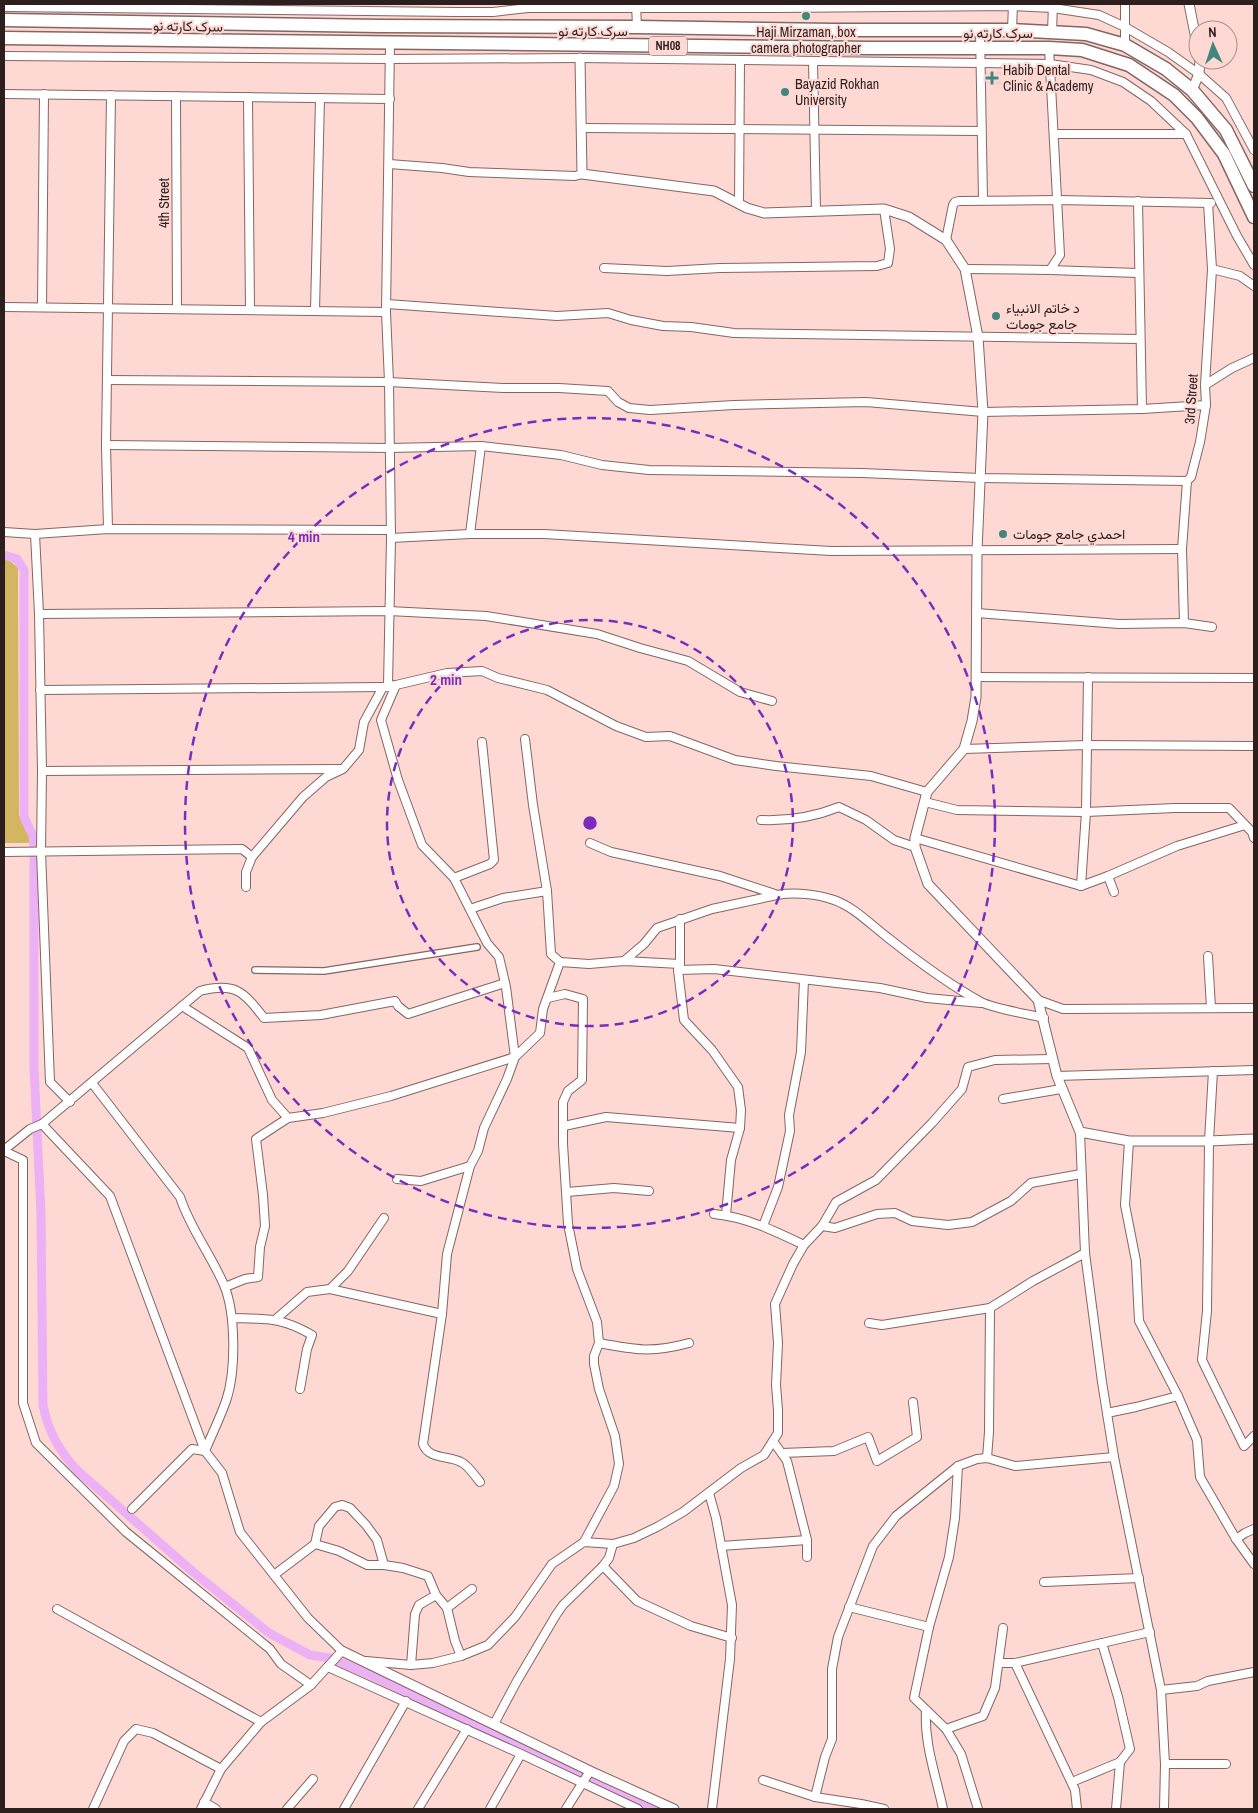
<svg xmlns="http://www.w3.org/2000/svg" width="1258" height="1813" font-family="'Archivo Narrow',Vazirmatn,sans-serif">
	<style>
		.built { fill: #f8cbc6 }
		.green { fill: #d4b560 }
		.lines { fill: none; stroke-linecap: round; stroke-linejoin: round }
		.canal { stroke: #ecb1f4; stroke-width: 9 }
		.pedestrian-casing { stroke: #856561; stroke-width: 8 }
		.minor-casing { stroke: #856561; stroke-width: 10 }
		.tertiary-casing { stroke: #856561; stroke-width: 11 }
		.trunk-casing { stroke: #856561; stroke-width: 15 }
		.pedestrian { stroke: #fff; stroke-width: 5.5 }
		.minor { stroke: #fff; stroke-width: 8 }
		.tertiary { stroke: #fff; stroke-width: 9 }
		.trunk { stroke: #fff; stroke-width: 12 }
		.ring { fill: none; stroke: #7b2cbf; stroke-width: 2.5; stroke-dasharray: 9 6 }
		.poi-dot { fill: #41877f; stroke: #fed9d4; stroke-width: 2 }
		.labels { text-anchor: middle; stroke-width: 4; stroke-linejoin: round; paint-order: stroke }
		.shield { fill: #fed9d4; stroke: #6c5755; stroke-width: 1 }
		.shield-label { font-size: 12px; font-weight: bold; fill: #2d1f1e }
		.street-label { font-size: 14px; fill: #2d1f1e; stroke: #fed9d4 }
		.poi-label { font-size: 14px; fill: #2d1f1e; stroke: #fed9d4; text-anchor: start }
		.centre { fill: #7b2cbf; stroke: #fed9d4; stroke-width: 2.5 }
		.ring-label { font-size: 15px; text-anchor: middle; font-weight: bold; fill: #7b2cbf; stroke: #fed9d4; stroke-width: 4; stroke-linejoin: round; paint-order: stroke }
	</style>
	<rect width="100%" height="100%" fill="#fed9d4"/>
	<path class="built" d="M1001,72V84L983,83V73Z"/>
	<path class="green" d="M4,559H8L18,568L19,815L30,836V843H4Z"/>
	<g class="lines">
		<path class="canal" d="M4,555L17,559L24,570V817L33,836L34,849V1068L41,1214L43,1405C48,1432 60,1453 79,1472L193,1572L269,1633L310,1655L330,1658L368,1674L655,1809"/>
		<g class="pedestrian-casing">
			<path id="pedestrian" d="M255,970L324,971L477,947"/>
		</g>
		<g class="minor-casing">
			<g id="minor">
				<path d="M636,4L637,27"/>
				<path d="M1125,4V45"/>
				<path d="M4,7C155,9 305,10 456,12H493L528,8H777L1013,6L1053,8L1099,15L1125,27L1168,52L1199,74L1226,98L1254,150"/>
				<path d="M1012,30L1013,4"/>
				<path d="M980,31L983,200"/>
				<path d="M1052,32L1053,4"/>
				<path d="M1049,48L1060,255L1050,270"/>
				<path d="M4,56L390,59L580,58L1050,64L1091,70L1123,82L1151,101L1186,134L1237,236L1254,265"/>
				<path d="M813,61L816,211"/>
				<path d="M4,94L390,99"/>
				<path d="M176,96L177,309"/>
				<path d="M248,97L250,310"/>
				<path d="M582,128L981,131"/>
				<path d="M1054,134H1186"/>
				<path d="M389,164L442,168L469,172L575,176L582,174"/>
				<path d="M1138,201L1142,409"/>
				<path d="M739,203L740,60"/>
				<path d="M946,240L953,205L955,202L959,201L1058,200L1211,203"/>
				<path d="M604,268L667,271L720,268L877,266L888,263L890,249L884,209"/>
				<path d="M965,269L1050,270L1138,273"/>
				<path d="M1212,269L1240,276L1254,286"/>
				<path d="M387,304L557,316L608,313L631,320L663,326L691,327L734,333L1140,339"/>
				<path d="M4,307L386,312"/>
				<path d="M42,307L44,94"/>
				<path d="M315,311L320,98"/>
				<path d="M107,380L389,382L503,388H559L608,391L618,402L629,408L650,410L734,405L866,402L983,412L1142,409L1206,405"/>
				<path d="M1205,385L1232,368L1254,358"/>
				<path d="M106,445L390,448L481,446L561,455L602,465L649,470L862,473L980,478L1187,481"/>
				<path d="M108,529L106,445L111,95"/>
				<path d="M4,532L35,534L108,529L391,530"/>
				<path d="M35,534L39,614L42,771L41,852L50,1082L70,1102"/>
				<path d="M470,534L481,446"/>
				<path d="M391,538L470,534H544L831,551L1182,549"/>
				<path d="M977,613L1119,624L1184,623L1212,627"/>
				<path d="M39,614L389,611L486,616L597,634L640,648L688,661L740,692L772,701"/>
				<path d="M1184,623L1182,549L1187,481L1191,477L1200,442L1206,405L1205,385L1212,269L1208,203"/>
				<path d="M977,677L1254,678"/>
				<path d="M388,685L391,538L389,382L386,312L390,44"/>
				<path d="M396,685L447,673L482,671L498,678L547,690L616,726L646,737L670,736L735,760L776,766L871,776L927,792"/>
				<path d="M40,690L383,687"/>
				<path d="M525,739L533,805L547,891L551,954L560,962L589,964L624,961L680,964"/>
				<path d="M964,749L1087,745L1254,746"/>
				<path d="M42,771L340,769"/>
				<path d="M925,802L957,810L1086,812L1175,808H1229L1252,832L1254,838"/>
				<path d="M761,820C787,821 814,817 839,807L866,820L894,840L915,847"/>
				<path d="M915,838L1081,886L1108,876L1177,846L1245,825"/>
				<path d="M590,843L611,852L720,876L775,894"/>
				<path d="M4,852L242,849L252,857"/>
				<path d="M1108,876L1114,892"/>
				<path d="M454,878L490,864L494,860L482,742"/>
				<path d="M1081,886L1086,812L1088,677"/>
				<path d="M470,909L503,898L547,891"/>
				<path d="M680,919V964L678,970L684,1020L712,1050L738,1087L741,1110L740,1128L731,1160L726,1215"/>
				<path d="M1208,956L1211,1008"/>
				<path d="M624,961L644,944L657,928L712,909L777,895C795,892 817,894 834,900C854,907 870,924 887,937C916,960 948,984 981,1002C995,1009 1028,1014 1044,1018"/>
				<path d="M678,970L714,969L880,988L927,998L981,1003"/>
				<path d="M548,998L565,994L583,999L582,1080L568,1091L563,1102V1144L568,1224L577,1269L597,1322L599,1343L594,1356V1364L599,1389L615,1436L619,1464L614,1486L584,1542"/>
				<path d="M1038,1000L1063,1009L1254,1008"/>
				<path d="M182,1006L248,1048L272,1100L288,1118"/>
				<path d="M1213,1071L1209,1141L1207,1311L1202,1360L1244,1446L1254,1436"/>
				<path d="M1057,1076L1254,1070"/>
				<path d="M92,1083L180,1197C190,1228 211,1255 224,1285C236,1314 236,1372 226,1401C220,1418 212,1434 205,1451L192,1449L132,1509"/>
				<path d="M1003,1099L1061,1089"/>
				<path d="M42,1124L110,1196L205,1451L222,1473L240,1532L308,1618L342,1651L311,1685L261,1722L221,1769L201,1809"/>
				<path d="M564,1126L606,1117L740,1128"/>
				<path d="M1080,1132L1085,1253L1102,1382L1114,1457L1161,1690L1165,1764L1164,1809"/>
				<path d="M1129,1141L1125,1205L1136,1261L1139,1321L1178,1396L1197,1440L1200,1477L1236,1539L1254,1564"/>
				<path d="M4,1150L30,1129L42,1124L200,991C235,982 243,991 264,1018L321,1015L395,1001L398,1006L408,1014L505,983"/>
				<path d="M4,1151L23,1160V1403L36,1443L126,1532L270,1649L281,1664L311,1685"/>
				<path d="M397,1179L421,1181L470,1166"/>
				<path d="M567,1192L614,1188L649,1191"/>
				<path d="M714,1214C746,1217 775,1231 804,1245"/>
				<path d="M763,1226L778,1187L790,1131L789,1115L801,1052L804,980"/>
				<path d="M822,1226L835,1228L877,1214L895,1213L912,1221L948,1225L972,1222L1011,1201L1031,1183L1081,1174"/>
				<path d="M225,1287L245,1279L258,1277L260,1247L265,1226L263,1195L256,1139L288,1118L323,1113L391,1096L515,1057L506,987L499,957L487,943L454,878L422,845L398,780L381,720L396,685L383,687L364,722L359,750L343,769L326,777L303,797L252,857L246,872V887"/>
				<path d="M330,1289L442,1314"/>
				<path d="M232,1318C267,1319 281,1317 312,1335L307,1349L300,1389"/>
				<path d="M276,1319L307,1292L330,1289L348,1271L384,1218"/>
				<path d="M869,1323L882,1325L990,1308L1033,1281L1085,1253"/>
				<path d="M599,1343C636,1350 652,1353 689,1343"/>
				<path d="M1107,1413L1136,1407L1178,1396"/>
				<path d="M773,1441L787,1461L807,1540V1557"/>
				<path d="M782,1453L834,1451L868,1437L877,1461L917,1437L913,1402"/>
				<path d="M987,1458L989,1432L990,1308"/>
				<path d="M958,1466L955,1518L949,1557L929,1627L914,1698L946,1729L961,1754L978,1809"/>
				<path d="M480,1482C475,1476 468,1465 461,1462C448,1455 429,1460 423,1444L442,1314L447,1254L470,1166L478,1151L484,1128L507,1079L515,1057L540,1033L543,1009L560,962"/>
				<path d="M709,1493L716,1518L732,1605L730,1659L712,1809"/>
				<path d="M1236,1539L1245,1533L1254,1529"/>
				<path d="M315,1544L339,1551L367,1565H384L403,1568L428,1576L436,1595L447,1608L455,1641L461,1656"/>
				<path d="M721,1546L807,1540"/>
				<path d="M603,1566L637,1601L691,1626L732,1638"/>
				<path d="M274,1575L315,1544L319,1526L335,1507L342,1505L350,1508L366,1525L377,1540L384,1565"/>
				<path d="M1044,1582L1139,1578"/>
				<path d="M849,1607L929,1627"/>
				<path d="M447,1608L472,1589"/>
				<path d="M57,1609L261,1722"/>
				<path d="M366,1661L411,1665L433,1663L461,1656L488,1645L515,1617L552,1564L584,1542L613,1544L634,1538L657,1527L683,1512L741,1468L764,1455L778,1433V1410L776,1385L778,1343L775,1304L793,1264L804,1245L822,1226L836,1202L876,1180L932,1123L962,1089L968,1067L995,1060L1052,1059"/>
				<path d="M999,1663H1015L1150,1632"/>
				<path d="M1015,1663L1075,1790L1077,1809"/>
				<path d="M411,1665L415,1614L419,1605L436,1595"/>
				<path d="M328,1667L521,1754L638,1809"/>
				<path d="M1161,1690L1197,1686L1208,1681L1254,1672"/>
				<path d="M926,1710C924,1744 936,1776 943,1809"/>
				<path d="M494,1724L517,1681L556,1615L563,1605L603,1566L609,1558L613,1544"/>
				<path d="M946,1729L983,1716L995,1688L1003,1628"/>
				<path d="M1165,1764H1226"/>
				<path d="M763,1780L815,1797L861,1804L884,1809"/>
				<path d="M1072,1782L1120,1762L1130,1749L1118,1697L1102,1643"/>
				<path d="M815,1797L825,1757L832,1739V1669L838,1637L873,1546L896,1516L958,1466L977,1459L987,1458L1015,1466L1114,1457"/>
				<path d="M204,1802L216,1809"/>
				<path d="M93,1809L124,1741L136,1729L153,1733L221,1769"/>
				<path d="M287,1809L313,1779"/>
				<path d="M344,1809L406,1701"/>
				<path d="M418,1809L467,1729"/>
				<path d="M490,1809L521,1754"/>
				<path d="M566,1809L590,1771"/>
				<path d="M1116,1809L1120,1762"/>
			</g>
		</g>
		<g class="tertiary-casing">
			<g id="tertiary">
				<path d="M1189,4L1198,49"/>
				<path d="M580,58L582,174L714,191L747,208L764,213L884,209L909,217L946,240L965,269L978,337L983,412L977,551L976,697L972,721L964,749L927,792L915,838V847L928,884L1038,1000L1057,1076L1080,1132L1129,1141H1209L1254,1139"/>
				<path d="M1192,90L1199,74L1200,60"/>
				<path d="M342,1651L590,1771L674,1809"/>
			</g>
		</g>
		<g class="trunk-casing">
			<g id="trunk">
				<path d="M4,20L380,26L637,27L834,30H1012L1086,34L1125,45L1166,69L1192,90L1226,130L1254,186"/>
				<path d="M4,38L871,48H1049L1082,50L1129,65L1174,95L1197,118L1224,154L1254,217"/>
			</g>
		</g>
		<use href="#pedestrian" class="pedestrian"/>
		<use href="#minor" class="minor"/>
		<use href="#tertiary" class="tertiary"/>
		<use href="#trunk" class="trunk"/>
	</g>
	<g class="ring">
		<circle cx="590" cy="823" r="203"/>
		<circle cx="590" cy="823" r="405"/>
	</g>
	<g class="poi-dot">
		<circle cx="806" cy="16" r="5"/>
		<path d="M989.5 70.5h5v5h5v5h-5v5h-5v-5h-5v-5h5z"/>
		<circle cx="785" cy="92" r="5"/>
		<circle cx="996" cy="316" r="5"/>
		<circle cx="1003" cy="534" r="5"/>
	</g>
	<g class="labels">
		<rect class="shield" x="649" y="36.5" width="38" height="19" rx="4"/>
		<g class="shield-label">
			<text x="668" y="50">NH08</text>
		</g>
		<g class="street-label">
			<text transform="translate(188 26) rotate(1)" y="5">سرک کارته نو</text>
			<text x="593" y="36">سرک کارته نو</text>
			<text x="998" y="38">سرک کارته نو</text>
			<text transform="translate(164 203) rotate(-90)" y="5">4th Street</text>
			<text transform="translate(1191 399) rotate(-86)" y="5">3rd Street</text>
		</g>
		<g class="poi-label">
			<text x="806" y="37" text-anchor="middle">Haji Mirzaman, box<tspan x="806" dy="16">camera photographer</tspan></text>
			<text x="1003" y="75">Habib Dental<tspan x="1003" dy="16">Clinic &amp; Academy</tspan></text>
			<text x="795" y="89">Bayazid Rokhan<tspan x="795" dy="16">University</tspan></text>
			<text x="1006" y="313">د خاتم الانبیاء<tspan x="1006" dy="16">جامع جومات</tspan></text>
			<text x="1013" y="539">احمدي جامع جومات</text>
		</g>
	</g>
	<circle cx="590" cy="823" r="8" class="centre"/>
	<g class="ring-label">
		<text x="304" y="542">4 min</text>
		<text x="446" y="685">2 min</text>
	</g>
	<rect width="1258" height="1813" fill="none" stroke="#2d1f1e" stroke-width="10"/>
	<g transform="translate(1213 45) rotate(357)"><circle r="24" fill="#fed9d4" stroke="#aa8f8b"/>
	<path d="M0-4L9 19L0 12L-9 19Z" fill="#41877f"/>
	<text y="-8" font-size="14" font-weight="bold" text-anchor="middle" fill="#2d1f1e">N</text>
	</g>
</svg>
